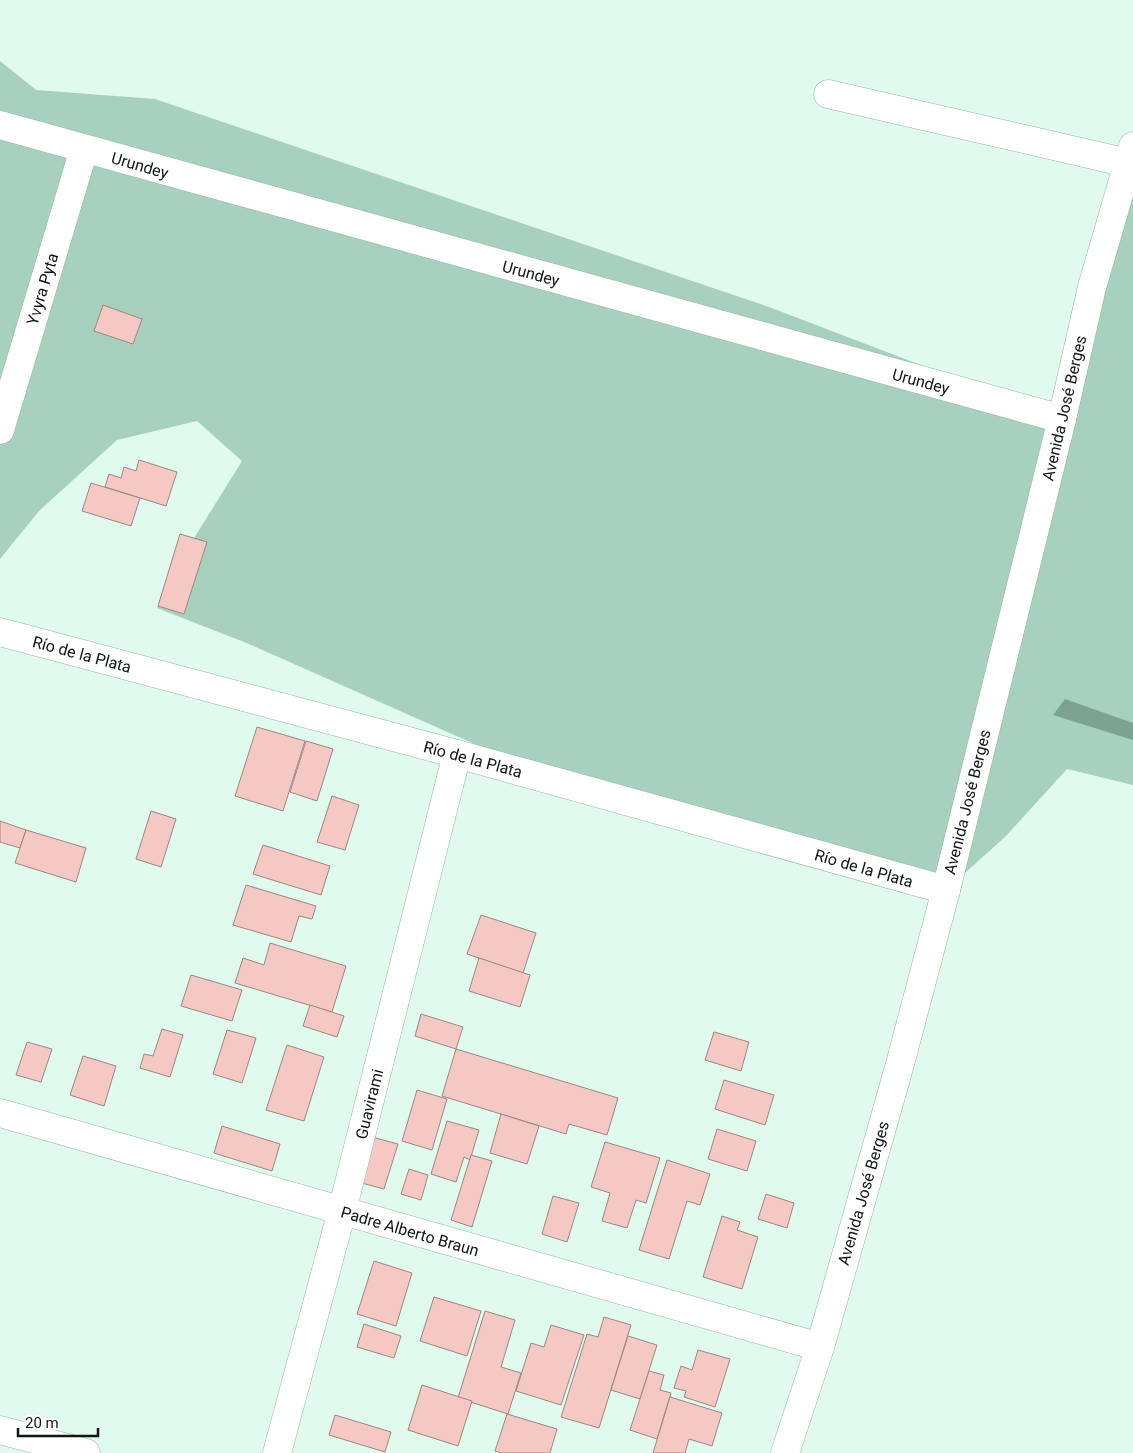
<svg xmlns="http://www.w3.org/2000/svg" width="1133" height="1453" font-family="Roboto,sans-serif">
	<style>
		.forest { fill: #a7d0bd }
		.water { fill: #7ca392 }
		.building { fill: #f4c9c4; stroke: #9e8582 }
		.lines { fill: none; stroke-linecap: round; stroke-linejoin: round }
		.minor-casing { stroke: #9bb3a8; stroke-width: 29 }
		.minor { stroke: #fff; stroke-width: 28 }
		.labels { text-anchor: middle; stroke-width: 4; stroke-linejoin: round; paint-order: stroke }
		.street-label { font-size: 16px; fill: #0e1714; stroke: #fff }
	</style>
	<rect width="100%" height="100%" fill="#e0faee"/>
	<path class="forest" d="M0,61L36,90L155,99L769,307L1062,419L1070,415L1133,194V785L1067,769L1006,836L946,890L565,784L249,644L157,608L168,580L242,461L197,421L117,440L39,511L0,559Z"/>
	<path class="water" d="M1065,699L1133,723V740L1053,715Z"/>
	<g class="building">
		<path d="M103,305L142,319L133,344L94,331Z"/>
		<path d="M139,460L177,472L166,506L105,487L109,474L121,478L124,467L136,471Z"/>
		<path d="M91,483L140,498L131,526L82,511Z"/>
		<path d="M180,534L207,542L184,614L158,606Z"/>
		<path d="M257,727L305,741L283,811L235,796Z"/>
		<path d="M306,741L333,749L317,801L290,792Z"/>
		<path d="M332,796L359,805L345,850L317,842Z"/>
		<path d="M151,811L176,819L161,867L136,859Z"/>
		<path d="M0,821L26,830L20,848L0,842Z"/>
		<path d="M26,830L86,848L76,882L15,863Z"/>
		<path d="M263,845L330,866L321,895L253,874Z"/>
		<path d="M246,885L316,906L312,919L299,916L291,942L233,925Z"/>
		<path d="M481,915L536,933L523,973L467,954Z"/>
		<path d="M270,943L346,966L332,1012L235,983L243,958L264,965Z"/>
		<path d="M479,958L530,975L520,1007L469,991Z"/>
		<path d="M191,975L242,990L232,1021L181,1006Z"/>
		<path d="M310,1005L344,1016L337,1037L303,1026Z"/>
		<path d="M421,1014L463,1027L456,1049L415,1036Z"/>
		<path d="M162,1029L183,1035L170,1077L140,1068L144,1054L153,1056Z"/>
		<path d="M227,1030L256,1038L242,1083L213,1074Z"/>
		<path d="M714,1032L749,1042L741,1071L705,1060Z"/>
		<path d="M27,1042L52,1049L41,1082L16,1075Z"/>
		<path d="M287,1045L324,1057L304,1121L266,1110Z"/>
		<path d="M456,1049L618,1098L607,1135L569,1124L566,1134L442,1096Z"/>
		<path d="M83,1056L116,1066L104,1106L70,1095Z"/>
		<path d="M724,1080L774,1095L765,1125L715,1109Z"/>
		<path d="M417,1090L447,1099L432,1150L402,1141Z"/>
		<path d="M501,1114L539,1126L527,1164L490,1153Z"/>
		<path d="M447,1121L479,1130L470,1160L464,1157L456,1182L431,1174Z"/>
		<path d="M222,1126L280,1144L272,1171L214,1153Z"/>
		<path d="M717,1129L756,1141L747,1171L708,1159Z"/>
		<path d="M372,1137L398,1144L384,1189L358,1182Z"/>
		<path d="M605,1142L660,1158L646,1203L636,1200L627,1228L602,1221L610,1193L591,1187Z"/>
		<path d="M471,1155L492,1161L472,1227L451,1220Z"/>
		<path d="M667,1160L710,1174L700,1205L687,1201L669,1259L639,1250Z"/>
		<path d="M409,1169L428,1175L421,1200L401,1194Z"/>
		<path d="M766,1194L794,1203L787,1228L758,1219Z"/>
		<path d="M553,1196L579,1203L567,1242L542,1234Z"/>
		<path d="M722,1216L740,1222L737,1230L758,1237L742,1289L703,1277Z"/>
		<path d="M374,1261L412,1273L396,1326L357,1314Z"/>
		<path d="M434,1297L481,1311L467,1356L420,1341Z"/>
		<path d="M485,1311L515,1320L501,1367L521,1373L508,1414L458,1398Z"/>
		<path d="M604,1317L631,1325L599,1428L561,1417L587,1334L598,1337Z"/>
		<path d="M364,1324L401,1336L394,1358L357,1347Z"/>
		<path d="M551,1325L584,1335L561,1405L516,1391L531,1343L544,1347Z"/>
		<path d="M628,1336L657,1345L640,1399L611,1390Z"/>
		<path d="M698,1350L730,1359L715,1407L684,1397L686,1391L674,1388L681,1366L692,1370Z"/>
		<path d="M649,1371L664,1375L660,1390L671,1393L657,1439L630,1430Z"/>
		<path d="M422,1385L472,1401L458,1446L408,1430Z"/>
		<path d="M670,1397L722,1413L712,1446L689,1439L685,1453H653Z"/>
		<path d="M507,1414L557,1429L550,1453H501L495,1451Z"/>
		<path d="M335,1415L391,1432L385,1452L329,1435Z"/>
	</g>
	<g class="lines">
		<g class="minor-casing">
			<g id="minor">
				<path d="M828,94L1128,163"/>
				<path d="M0,125L1062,419"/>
				<path d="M0,430L84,149"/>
				<path d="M0,632L457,754L946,890"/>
				<path d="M0,1113L820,1347"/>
				<path d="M0,1430L86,1453"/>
				<path d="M277,1453L342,1211L457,754"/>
				<path d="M785,1453L820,1347L900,1064L946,890L1062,419L1092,287L1133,146"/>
			</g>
		</g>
		<use href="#minor" class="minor"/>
	</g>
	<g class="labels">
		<g class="street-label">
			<text transform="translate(140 165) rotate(16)" y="6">Urundey</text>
			<text transform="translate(531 273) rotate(15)" y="6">Urundey</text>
			<text transform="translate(42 289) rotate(-73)" y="6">Yvyra Pyta</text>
			<text transform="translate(921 381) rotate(15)" y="6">Urundey</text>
			<text transform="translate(1064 408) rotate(-77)" y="6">Avenida José Berges</text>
			<text transform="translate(82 654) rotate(15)" y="6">Río de la Plata</text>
			<text transform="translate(473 759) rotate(15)" y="6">Río de la Plata</text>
			<text transform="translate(967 802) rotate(-76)" y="6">Avenida José Berges</text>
			<text transform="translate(864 868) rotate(16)" y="6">Río de la Plata</text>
			<text transform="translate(369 1104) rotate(-76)" y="6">Guavirami</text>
			<text transform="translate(863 1193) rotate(-74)" y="6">Avenida José Berges</text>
			<text transform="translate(410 1231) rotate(16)" y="6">Padre Alberto Braun</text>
		</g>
	</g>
	<path d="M18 1428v8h80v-8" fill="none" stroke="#0e1714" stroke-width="2.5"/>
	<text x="25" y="1428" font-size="15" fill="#0e1714" stroke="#ffffff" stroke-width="4" paint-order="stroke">20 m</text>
</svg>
